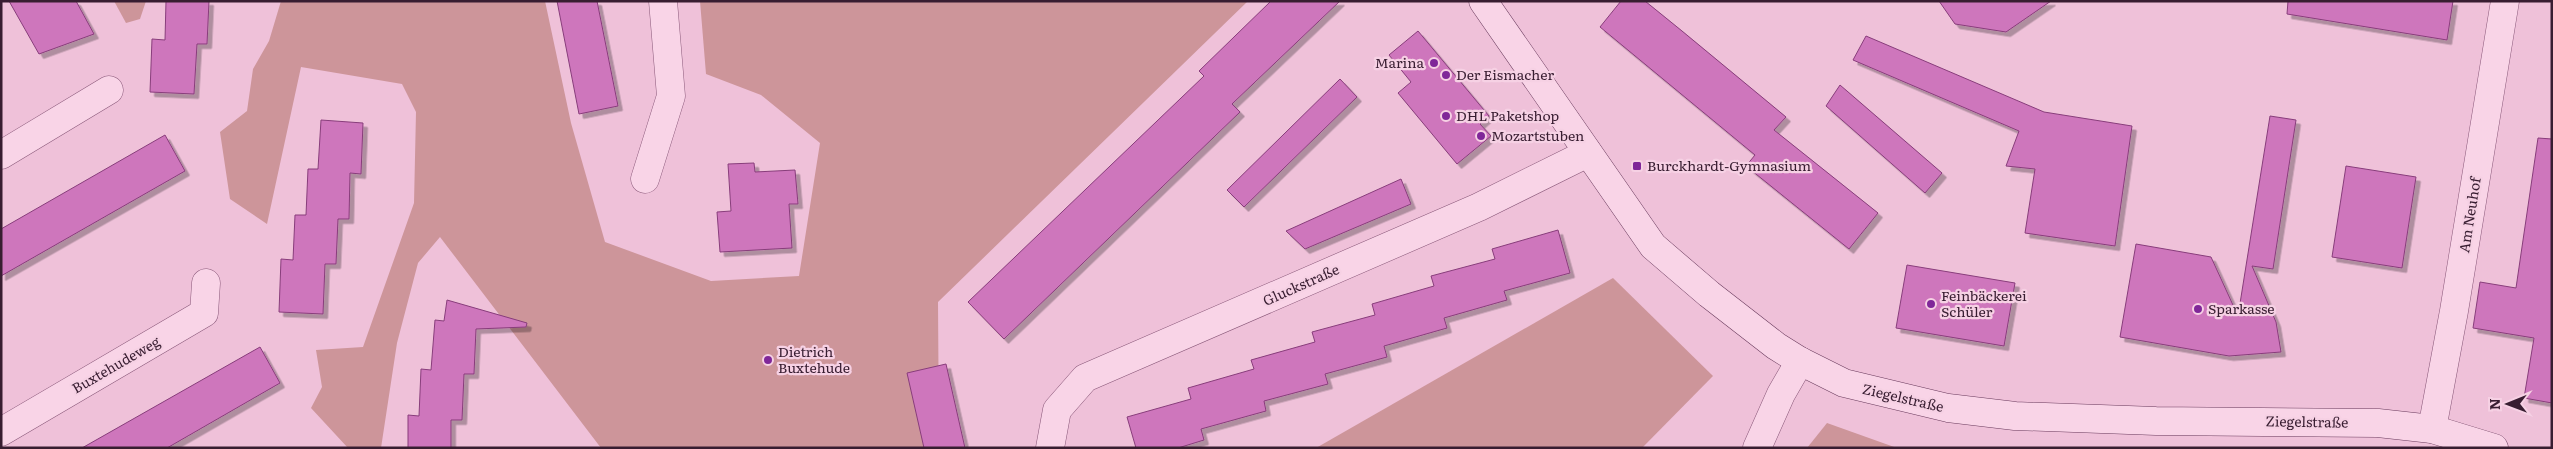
<svg xmlns="http://www.w3.org/2000/svg" width="2553" height="449" font-family="Literata,serif">
	<style>
		.green { fill: #cd959a }
		.building { fill: #ce76bc; stroke: #883d7b; filter: url(#shadow) }
		.lines { fill: none; stroke-linecap: round; stroke-linejoin: round }
		.minor-casing { stroke: #895879; stroke-width: 29 }
		.secondary-casing { stroke: #6a3b5d; stroke-width: 29 }
		.minor { stroke: #f9d4e7; stroke-width: 28 }
		.secondary { stroke: #f9d4e7; stroke-width: 28 }
		.poi-dot { fill: #802799; stroke: #f6d1e4; stroke-width: 2 }
		.labels { text-anchor: middle; stroke-width: 4.5; stroke-linejoin: round; paint-order: stroke }
		.poi-label { font-size: 14px; fill: #381d31; stroke: #f6d1e4; text-anchor: start }
		.street-label { font-size: 14px; fill: #381d31; stroke: #f6d1e4 }
	</style>
	<defs>
		<filter id="shadow"><feDropShadow dx="4.5" dy="4.5" stdDeviation="0" flood-color="#0004"/></filter>
	</defs>
	<rect width="100%" height="100%" fill="#efc1d9"/>
	<g class="green">
		<path d="M114,1H146L140,19L126,23Z"/>
		<path d="M281,1H545L571,123L605,242L711,281L799,276L820,143L761,95L706,74L700,1H1248L938,302L939,448H601L440,237L418,263L397,343L381,448H348L311,408L322,387L316,350L363,347L414,203L416,112L402,84L301,67L267,224L230,199L220,132L247,111L253,69L269,41Z"/>
		<path d="M1613,278L1713,376L1642,448H1316Z"/>
		<path d="M1827,423L1897,448H1807Z"/>
	</g>
	<g class="building">
		<path d="M9,1H76L94,34L39,54Z"/>
		<path d="M166,1H209L207,44H197L194,94L150,92L152,39L165,40Z"/>
		<path d="M557,1H597L618,106L579,114Z"/>
		<path d="M1271,1H1340L1232,104L1240,112L1004,339L968,302L1204,76L1199,71Z"/>
		<path d="M1621,1H1645L1682,31L1786,117L1774,130L1878,213L1849,249L1746,166L1755,155L1600,27Z"/>
		<path d="M1939,1H2051L2006,32L1955,24Z"/>
		<path d="M2288,1H2453L2447,40L2287,14Z"/>
		<path d="M1418,31L1489,116L1480,124L1491,136L1457,164L1398,93L1411,82L1389,55Z"/>
		<path d="M1866,36L2044,112L2132,126L2115,246L2025,233L2035,169L2006,166L2019,131L1853,60Z"/>
		<path d="M1340,79L1357,97L1244,207L1227,190Z"/>
		<path d="M1840,85L1942,173L1925,193L1826,106Z"/>
		<path d="M2270,116L2296,120L2273,269L2252,266L2276,322L2281,352L2229,356L2120,337L2136,244L2211,257L2238,316Z"/>
		<path d="M321,120L363,123L361,174L350,173L349,219H338L336,264H325L323,314L279,312L281,259L293,260L295,215H306L308,169H318Z"/>
		<path d="M165,135L185,171L1,276V229Z"/>
		<path d="M2538,138L2552,139V403L2524,398L2534,338L2473,328L2480,282L2516,288Z"/>
		<path d="M754,163L755,172L795,170L798,204H789L792,248L720,252L717,212L731,211L728,164Z"/>
		<path d="M2346,166L2416,177L2402,268L2332,257Z"/>
		<path d="M1401,179L1411,204L1305,249L1286,231Z"/>
		<path d="M1558,230L1570,273L1504,291L1507,300L1444,318L1447,328L1384,346L1387,357L1325,374L1328,384L1264,401L1266,411L1201,429L1204,440L1178,448H1136L1127,417L1191,399L1188,388L1254,369L1251,360L1315,342L1312,332L1375,315L1372,304L1434,286L1431,276L1495,259L1492,249Z"/>
		<path d="M1907,265L2015,283L2004,346L1896,328Z"/>
		<path d="M447,300L527,323L526,327L476,329L474,374H464L462,420H451V448H408V415L419,416L421,369L431,370L435,320L444,321Z"/>
		<path d="M260,347L280,383L167,448H82Z"/>
		<path d="M946,364L965,448H924L907,373Z"/>
	</g>
	<g class="lines">
		<g class="minor-casing">
			<g id="minor">
				<path d="M1,155L109,90"/>
				<path d="M645,179L671,96L663,1"/>
				<path d="M2432,429L2454,311L2505,1"/>
				<path d="M1,432L204,313L206,283"/>
				<path d="M1050,448L1057,410L1085,378L1479,207L1588,153"/>
				<path d="M1757,448L1781,394L1800,361"/>
			</g>
		</g>
		<g class="secondary-casing">
			<path id="secondary" d="M1483,1L1653,246L1709,294L1776,346L1800,361L1844,383L1948,408L2015,416L2156,421L2378,423L2432,429L2494,448"/>
		</g>
		<use href="#minor" class="minor"/>
		<use href="#secondary" class="secondary"/>
	</g>
	<g class="poi-dot">
		<circle cx="1434" cy="63" r="5"/>
		<circle cx="1446" cy="75" r="5"/>
		<circle cx="1446" cy="116" r="5"/>
		<circle cx="1481" cy="136" r="5"/>
		<rect x="1632" y="161" width="10" height="10" rx="2.5"/>
		<circle cx="1931" cy="304" r="5"/>
		<circle cx="2198" cy="309" r="5"/>
		<circle cx="768" cy="360" r="5"/>
	</g>
	<g class="labels">
		<g class="poi-label">
			<text x="1424" y="68" text-anchor="end">Marina</text>
			<text x="1456" y="80">Der Eismacher</text>
			<text x="1456" y="121">DHL Paketshop</text>
			<text x="1491" y="141">Mozartstuben</text>
			<text x="1647" y="171">Burckhardt-Gymnasium</text>
			<text x="1941" y="301">Feinbäckerei<tspan x="1941" dy="16">Schüler</tspan></text>
			<text x="2208" y="314">Sparkasse</text>
			<text x="778" y="357">Dietrich<tspan x="778" dy="16">Buxtehude</tspan></text>
		</g>
		<g class="street-label">
			<text transform="translate(2470 215) rotate(-81)" y="5">Am Neuhof</text>
			<text transform="translate(1301 285) rotate(-24)" y="5">Gluckstraße</text>
			<text transform="translate(116 365) rotate(-30)" y="5">Buxtehudeweg</text>
			<text transform="translate(1903 398) rotate(13)" y="5">Ziegelstraße</text>
			<text transform="translate(2307 422) rotate(1)" y="5">Ziegelstraße</text>
		</g>
	</g>
	<rect width="2553" height="449" fill="none" stroke="#381d31" stroke-width="5"/>
	<g transform="translate(2508 404) rotate(269)" stroke="#f6d1e4" stroke-width="4" paint-order="stroke">
	<path d="M0-4L9 19L0 12L-9 19Z" fill="#381d31"/>
	<text y="-8" font-size="14" font-weight="bold" text-anchor="middle" fill="#381d31">N</text>
	</g>
</svg>
